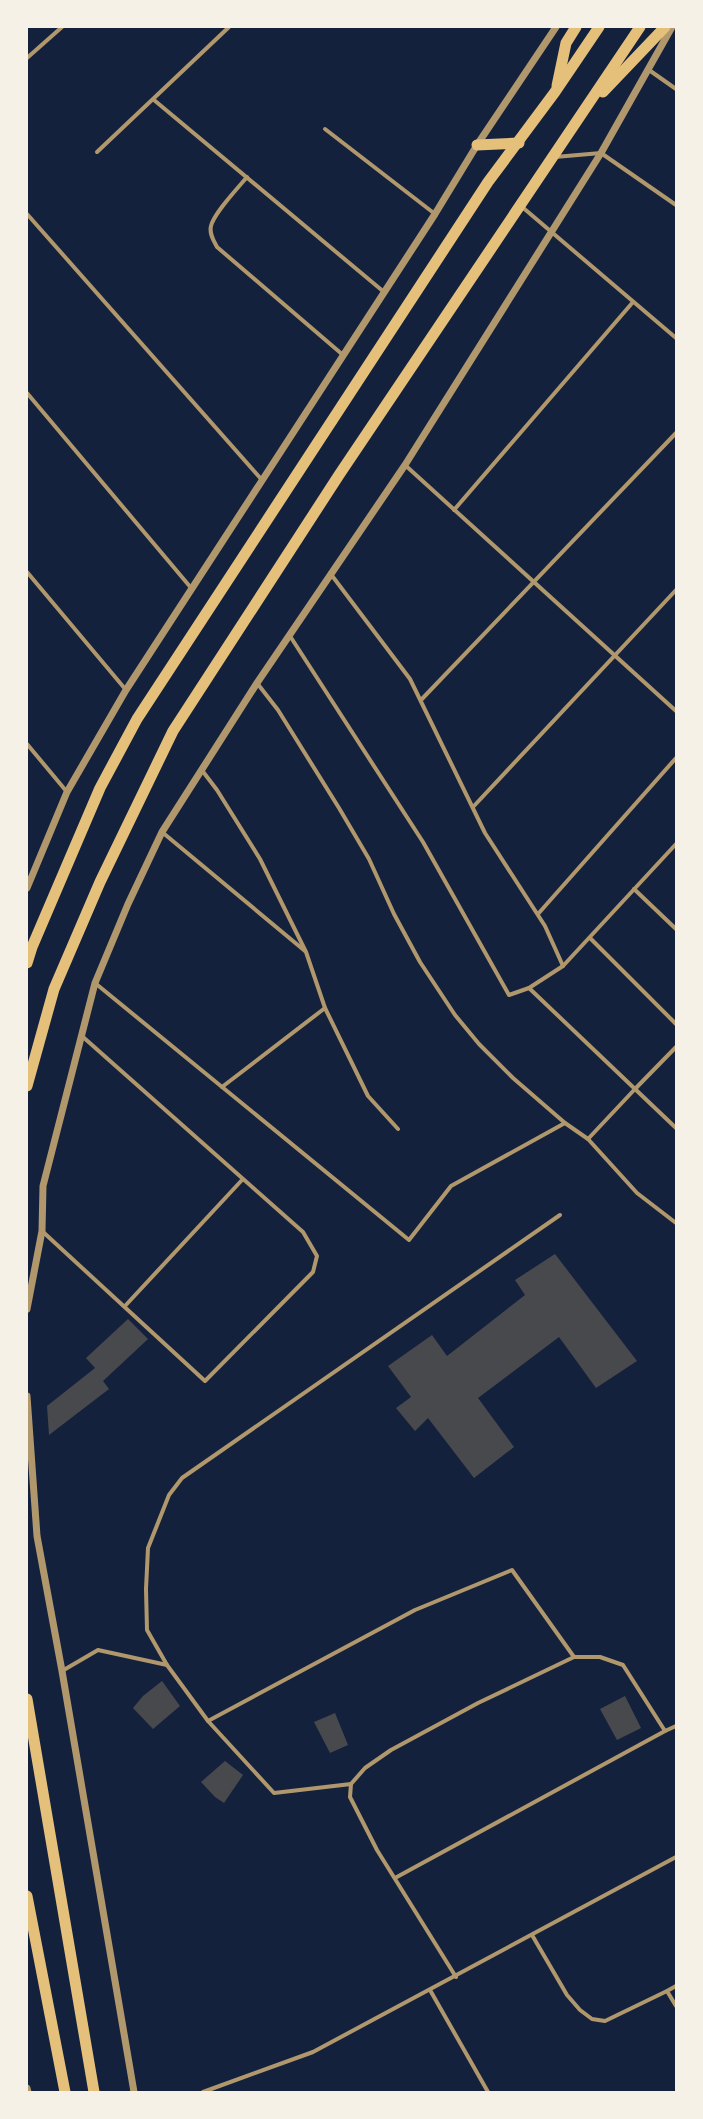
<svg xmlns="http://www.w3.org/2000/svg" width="703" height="2119" font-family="'Archivo Narrow',sans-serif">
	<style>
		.building { fill: #48494c }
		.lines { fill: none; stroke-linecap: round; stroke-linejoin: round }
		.minor { stroke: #b1986c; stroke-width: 4 }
		.tertiary { stroke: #b1986c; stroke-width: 7 }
		.trunk { stroke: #e5c07b; stroke-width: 11 }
	</style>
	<rect width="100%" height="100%" fill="#14213d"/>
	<g class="building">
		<path d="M555,1254L637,1361L596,1388L559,1337L478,1398L514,1447L474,1478L428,1418L415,1431L396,1408L411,1397L388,1366L432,1335L447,1356L525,1295L515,1280Z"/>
		<path d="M128,1319L148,1339L103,1381L109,1389L49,1435L47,1406L95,1368L86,1358Z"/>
		<path d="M162,1681L180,1706L153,1729L133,1708L143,1696Z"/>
		<path d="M625,1696L641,1728L617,1740L600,1709Z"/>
		<path d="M335,1713L348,1745L330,1753L314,1722Z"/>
		<path d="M225,1761L243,1775L224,1803L215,1797L201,1782Z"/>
	</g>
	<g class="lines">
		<g class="minor">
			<path d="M27,58L62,27"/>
			<path d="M649,70L676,89"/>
			<path d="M154,100L384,292"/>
			<path d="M325,129L435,214"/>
			<path d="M97,152L229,27"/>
			<path d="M555,157L601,153L676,205"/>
			<path d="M247,177C237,189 214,213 211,226C209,234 214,241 217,247L343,355"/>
			<path d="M521,206L676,338"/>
			<path d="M27,214L262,480"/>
			<path d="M27,393L192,589"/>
			<path d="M405,465L676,711"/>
			<path d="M454,510L633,302"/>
			<path d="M27,572L126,690"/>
			<path d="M330,573L410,679L485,833L545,926L563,966"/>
			<path d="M290,636L423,842L509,995L529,988L563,966L676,844"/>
			<path d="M257,683L278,710L339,808L369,859L394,914L420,962L455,1015L479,1044L513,1078L565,1123L588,1139L637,1193L676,1223"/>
			<path d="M421,700L676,433"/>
			<path d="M27,744L67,792"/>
			<path d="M201,769L217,790L260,859L306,952L325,1008L368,1096L398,1129"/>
			<path d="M473,807L676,590"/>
			<path d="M162,832L305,951"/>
			<path d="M634,889L676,929"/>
			<path d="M538,914L676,758"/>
			<path d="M590,938L676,1024"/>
			<path d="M95,983L409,1240L451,1186L565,1123"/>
			<path d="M529,988L635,1089L588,1139"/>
			<path d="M676,1047L635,1089L676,1128"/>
			<path d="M222,1087L325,1008"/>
			<path d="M42,1231L205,1381L313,1272L317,1256L303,1232L83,1037"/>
			<path d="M125,1306L242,1180"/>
			<path d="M167,1665L147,1630L146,1589L148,1548L169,1495L182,1478L560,1215"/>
			<path d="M62,1671L98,1650L167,1665L208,1721L274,1793L351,1784"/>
			<path d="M208,1721L415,1610L512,1570L574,1657"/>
			<path d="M395,1878L665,1731"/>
			<path d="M532,1935L567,1995L580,2010L592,2019L605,2021L667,1991"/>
			<path d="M456,1977L377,1850L350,1797L351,1784L365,1768L391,1750L478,1703L574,1657H600L623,1665L665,1731L676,1726"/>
			<path d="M676,1986L667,1991L676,2006"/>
			<path d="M430,1990L488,2092"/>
			<path d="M203,2092L313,2052L676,1857"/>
		</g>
		<g class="tertiary">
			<path d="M27,888L67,792L126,690L435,214L477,145L556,27"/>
			<path d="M27,1309L42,1231L43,1186L95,983L128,904L162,832L257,683L405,465L601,153L672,27"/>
			<path d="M27,1396L37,1536L62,1671L134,2092"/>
			<path d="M27,2088L28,2092"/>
		</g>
		<g class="trunk">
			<path d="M557,86L566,43L576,27"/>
			<path d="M603,92L665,27"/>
			<path d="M477,145L519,143"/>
			<path d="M27,963L32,947L100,788L137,719L488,182L555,92L599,27"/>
			<path d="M27,1086L54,989L100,882L173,731L339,475L640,27"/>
			<path d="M27,1699L94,2092"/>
			<path d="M27,1896L65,2092"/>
		</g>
	</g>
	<rect width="703" height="2119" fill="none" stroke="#f6f1e7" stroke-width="56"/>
</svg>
